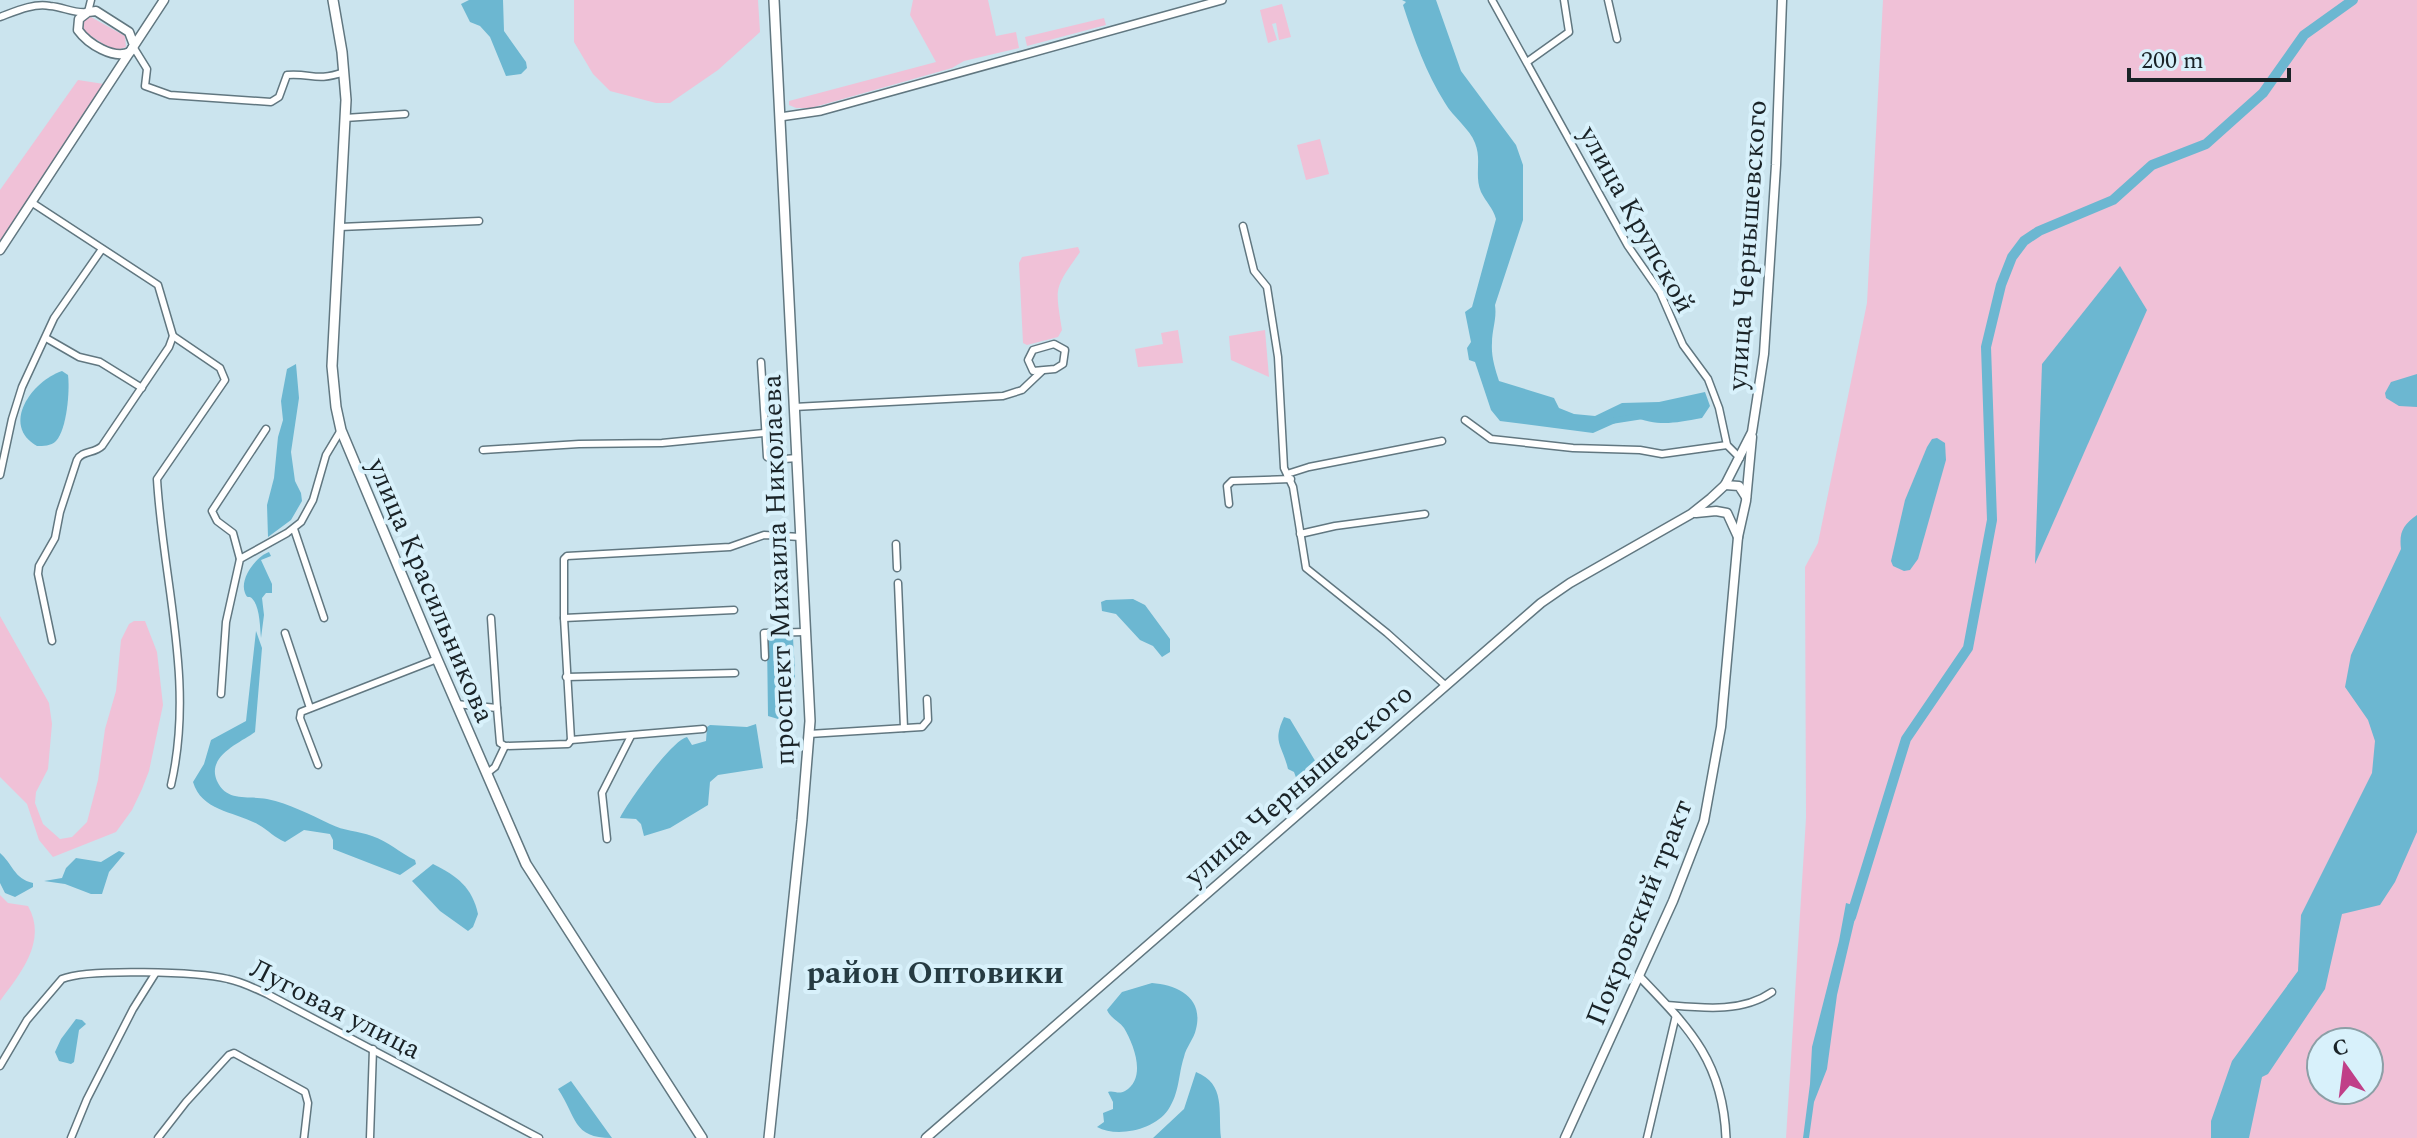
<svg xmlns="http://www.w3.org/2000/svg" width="2417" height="1138" font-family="Spectral,serif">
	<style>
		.green { fill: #f0c1d7; fill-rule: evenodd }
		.water { fill: #6cb7d1 }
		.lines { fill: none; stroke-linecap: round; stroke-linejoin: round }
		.canal { stroke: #6cb7d1; stroke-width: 6 }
		.river { stroke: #6cb7d1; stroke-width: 10 }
		.minor-casing { stroke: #617780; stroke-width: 9 }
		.tertiary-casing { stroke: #617780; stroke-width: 10 }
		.secondary-casing { stroke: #617780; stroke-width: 11 }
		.primary-casing { stroke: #617780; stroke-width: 12 }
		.minor { stroke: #fff; stroke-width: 6 }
		.tertiary { stroke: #fff; stroke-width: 7 }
		.secondary { stroke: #fff; stroke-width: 8 }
		.primary { stroke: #fff; stroke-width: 9 }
		.labels { text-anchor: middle; stroke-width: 8; stroke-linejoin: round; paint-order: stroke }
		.street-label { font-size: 28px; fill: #1a2327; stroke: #d8f1fb }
		.quarter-label { font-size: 32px; font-weight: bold; fill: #263b42; stroke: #d8f1fb }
	</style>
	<rect width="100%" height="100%" fill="#cbe4ee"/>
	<g class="green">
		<path d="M574,0H758L760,32L718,70L670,103H656L610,91L593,74L574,42Z"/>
		<path d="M913,0H988L996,36L1016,32L1019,48L964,61L952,68L811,108H796L789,105V101L936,62L910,15Z"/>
		<path d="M1883,0H2417V1138H1786L1806,818L1805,567L1818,543L1867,303ZM2321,1042H2369V1090H2321Z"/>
		<path d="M1282,4L1291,37L1279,40L1276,23L1272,24L1277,40L1268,43L1260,10Z"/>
		<path d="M91,17L125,36L126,47L114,51L85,32L82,24L87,18Z"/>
		<path d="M1104,18L1106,25L1027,46L1025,37Z"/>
		<path d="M78,80L104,84L0,243V190Z"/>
		<path d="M1320,139L1329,174L1306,180L1297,145Z"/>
		<path d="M1078,247L1080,252C1054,289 1055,286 1062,330L1058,337L1027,345L1023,343L1019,263L1022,257Z"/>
		<path d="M1178,330L1183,363L1138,367L1135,349L1163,344L1161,333Z"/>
		<path d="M1265,330L1269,377L1231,360L1229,336Z"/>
		<path d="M0,616L49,703L52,724L48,769L36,792L35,803L43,824L60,839L72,837L87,822L98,780L105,729L116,691L121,640L129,624L134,621H145L157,652L163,705L149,771L142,789L132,810L116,832L53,857L39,840L27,804L0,777Z"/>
		<path d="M0,895L8,903L28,906C48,941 20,974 0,1001Z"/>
	</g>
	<g class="water">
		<path d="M469,0H503L504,31L526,62L527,68L521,74L506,76L490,37L480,26L470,22L461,4Z"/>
		<path d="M1402,0H1436L1461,71L1516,145L1523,165V220L1495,305C1497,319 1492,329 1492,343C1491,356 1495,369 1499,381L1554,398L1559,408L1574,414L1595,416L1622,403L1659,402L1705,392L1710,406L1702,418C1673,423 1660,427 1631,416L1593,433L1500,421L1491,410L1475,362L1469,360L1467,348L1471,342L1465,312L1472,307L1496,219C1493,208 1486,202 1481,192C1474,175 1482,160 1475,143C1470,129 1453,117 1445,103C1426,73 1414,39 1403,5L1406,2Z"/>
		<path d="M2120,266L2147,310L2035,564L2042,364Z"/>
		<path d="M296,364L299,398L291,452L295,481L301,493L302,501L291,520L268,537L267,505L274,478L278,437L283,420L281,401L287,369Z"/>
		<path d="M62,371L68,375C70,390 67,429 56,441C51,446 43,446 37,446C0,425 32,381 62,371Z"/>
		<path d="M2417,374V407L2399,406L2386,398L2385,393L2391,382Z"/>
		<path d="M1937,438L1945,443L1946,460L1918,559L1910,570L1904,571L1893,566L1891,561L1905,500L1927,447L1932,439Z"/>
		<path d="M2417,515V832L2395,882L2380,905L2342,914L2325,989L2268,1074L2262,1077L2249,1138H2211V1121L2232,1061L2298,971L2301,915L2372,773L2375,741L2368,720L2345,687L2351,655L2401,549C2399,532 2403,525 2417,515Z"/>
		<path d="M269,552L271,556L261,560L272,584V593H266L262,598L264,615L261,638C260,628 260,610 254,601C249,593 248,601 245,593C239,578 257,556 269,552Z"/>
		<path d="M1106,600L1133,599L1145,605L1170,639V652L1162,657L1153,646L1140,640L1116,614L1102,611L1101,602Z"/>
		<path d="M256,631L262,648L255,732C240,743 206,756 217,781C227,803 249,795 267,799C290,804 309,814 330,824C344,831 358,831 372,836C388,841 400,853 415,860L416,864L400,875L333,849V840L330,834L304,830L285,842C275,838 268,830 259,825C235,811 202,812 193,782L204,764L211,740L246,721Z"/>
		<path d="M778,633L793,634C793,660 803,703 778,719L768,716L767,641Z"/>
		<path d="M1284,717L1290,719L1317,764L1322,768V775L1309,784L1298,783L1294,772L1288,769C1282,744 1272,743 1284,717Z"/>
		<path d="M756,724L763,768L718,775L710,782L708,805L670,828L644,836L641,824L636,819L620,818C627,803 672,740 687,737L692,745L706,741L707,727L710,725L747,727Z"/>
		<path d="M119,851L125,853L109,872L102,894H91L65,884L44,881L62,878L66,868L76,858L101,862Z"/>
		<path d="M0,853C12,863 14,879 33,883V887L15,897L5,893L0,883Z"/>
		<path d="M433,864C457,876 472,887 478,914L473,927L468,931L440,911L412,881Z"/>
		<path d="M1846,903L1856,906V914L1837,995L1827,1069L1814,1102L1809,1138H1803L1810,1084L1812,1047L1839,941Z"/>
		<path d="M1152,983C1177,985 1204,997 1196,1029C1194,1039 1186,1047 1184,1057C1178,1075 1180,1092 1168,1110C1154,1130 1117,1138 1097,1127L1104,1122L1103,1113L1113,1109V1102L1108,1092C1114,1090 1118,1095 1125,1091C1147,1078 1134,1045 1124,1028C1119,1021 1111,1019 1107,1010L1122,992Z"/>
		<path d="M76,1019L82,1020L86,1024L79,1030L74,1062L71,1064L59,1061L55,1052L61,1039Z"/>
		<path d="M1196,1072C1226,1084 1218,1111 1221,1138H1153L1184,1109Z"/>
		<path d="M571,1081L612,1138C572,1138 577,1117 558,1089Z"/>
	</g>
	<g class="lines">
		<path class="canal" d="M1611,421L1643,416"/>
		<path class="river" d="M1851,917L1906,739L1968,648L1992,520L1986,347L2001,285L2012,257L2024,241L2039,231L2113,200L2152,165L2206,144L2263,93L2304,35L2353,0"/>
		<g class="minor-casing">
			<g id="minor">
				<path d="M1492,0L1628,246L1660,292L1683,345L1708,379L1719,408L1727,445L1740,458"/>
				<path d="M1608,0L1617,39"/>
				<path d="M0,17C16,11 33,3 50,6C64,7 74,14 88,12L91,0"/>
				<path d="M134,48L147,69L145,86L170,95L271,102L279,97L287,75C312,73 316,82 344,72"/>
				<path d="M1527,62L1569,32L1564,0"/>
				<path d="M345,118L405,114"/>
				<path d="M31,202L158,285L173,336L169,347L102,446C94,454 82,450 77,460L60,512L55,538L39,566L38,574L52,641"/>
				<path d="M1243,226L1254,271L1267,287L1278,357L1284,468L1293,487L1306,568L1387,633L1445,685"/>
				<path d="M340,227L479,221"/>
				<path d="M46,338L79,357L100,362L142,388"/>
				<path d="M1054,344L1065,350L1063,364L1055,369L1033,371L1028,360L1033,350Z"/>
				<path d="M761,362L767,457L772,460L797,458"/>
				<path d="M794,407L1003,396L1022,390L1042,371"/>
				<path d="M1465,420L1491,439L1573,448L1640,450L1662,454L1727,445"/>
				<path d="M483,450L579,444L662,443L764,433"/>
				<path d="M1287,474L1309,467L1442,441"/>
				<path d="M0,475L12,419L22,387L54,318L102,249"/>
				<path d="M1229,504L1227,486L1232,481L1291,479"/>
				<path d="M294,529L324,618"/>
				<path d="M1300,534L1335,526L1425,514"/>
				<path d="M896,544L897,568"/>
				<path d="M240,559L233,533L217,521L212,511L266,429"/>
				<path d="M898,583L904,728"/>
				<path d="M491,618L497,708"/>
				<path d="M564,618L734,610"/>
				<path d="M285,633L310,708"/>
				<path d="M765,657L764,633L805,632"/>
				<path d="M566,677L735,673"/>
				<path d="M221,694L226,622L240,559L287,533L301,522L313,500L326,455L341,430"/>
				<path d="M456,704L497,708L500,743L505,746L568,744L571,740L564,618V559L567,556L730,547L764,535L801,537"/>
				<path d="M809,734L922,727L928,720L927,699"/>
				<path d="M571,740L703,729"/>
				<path d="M318,765L300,718L301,712L437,659"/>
				<path d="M486,774L495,767L505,746"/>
				<path d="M171,785C195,682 163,582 157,479L225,380L220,368L173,336"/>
				<path d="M607,839L602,793L631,736"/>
				<path d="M1667,1005C1702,1008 1742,1013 1772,992"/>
				<path d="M0,1066L27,1020L62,979C88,968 199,972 228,979C243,982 256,989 269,995L539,1138"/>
				<path d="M71,1138L87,1099L133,1009L155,974"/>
				<path d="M158,1138L186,1102L229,1055L234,1053L305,1092L308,1103L304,1138"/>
				<path d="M370,1138L373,1049"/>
				<path d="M1647,1138L1676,1015"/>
			</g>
		</g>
		<g class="tertiary-casing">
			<g id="tertiary">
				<path d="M780,117L821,111L1222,0"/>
				<path d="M1639,976C1689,1028 1723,1061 1726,1138"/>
			</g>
		</g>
		<g class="secondary-casing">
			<g id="secondary">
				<path d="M96,11L129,32L134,45L130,52C114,60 88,44 78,30L79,19L88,12Z"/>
				<path d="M0,250L164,0"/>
				<path d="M1725,485L1739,486L1746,497"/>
				<path d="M1696,513L1716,511L1727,513L1738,537"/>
				<path d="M926,1138L1541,603L1570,583L1691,514L1711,498L1725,485L1752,432L1764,354L1776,165L1782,0"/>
				<path d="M1565,1138L1673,901L1704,821L1721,727L1738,537L1746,501L1752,437"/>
			</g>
		</g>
		<g class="primary-casing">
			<g id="primary">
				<path d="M333,0L342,52L346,100L332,366L336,407L341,430L437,659L526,864L702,1138"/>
				<path d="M769,1138L802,820L810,721L774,0"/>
			</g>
		</g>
		<use href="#minor" class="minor"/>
		<use href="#tertiary" class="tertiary"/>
		<use href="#secondary" class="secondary"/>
		<use href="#primary" class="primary"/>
	</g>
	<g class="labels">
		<g class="street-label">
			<text transform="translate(1638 219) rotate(61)" y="10">улица Крупской</text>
			<text transform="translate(1746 245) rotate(-86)" y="10">улица Чернышевского</text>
			<text transform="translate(777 570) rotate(-92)" y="10">проспект Михаила Николаева</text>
			<text transform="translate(432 590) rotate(67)" y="10">улица Красильникова</text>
			<text transform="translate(1298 784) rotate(-41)" y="10">улица Чернышевского</text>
			<text transform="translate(1638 912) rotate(-68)" y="10">Покровский тракт</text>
			<text transform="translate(336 1008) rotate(27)" y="10">Луговая улица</text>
		</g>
		<g class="quarter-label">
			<text x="935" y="983">район Оптовики</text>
		</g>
	</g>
	<g transform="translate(2345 1066) rotate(346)"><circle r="38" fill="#d8f1fb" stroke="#8c9fa6" stroke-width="2"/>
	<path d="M0-6L14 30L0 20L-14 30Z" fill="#c03f88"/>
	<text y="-12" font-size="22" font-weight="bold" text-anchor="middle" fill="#1a2327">С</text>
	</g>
	<path d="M2129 68v12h160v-12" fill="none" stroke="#1a2327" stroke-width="4"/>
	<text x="2141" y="68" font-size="24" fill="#1a2327" stroke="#d8f1fb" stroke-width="6" paint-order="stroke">200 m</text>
</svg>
